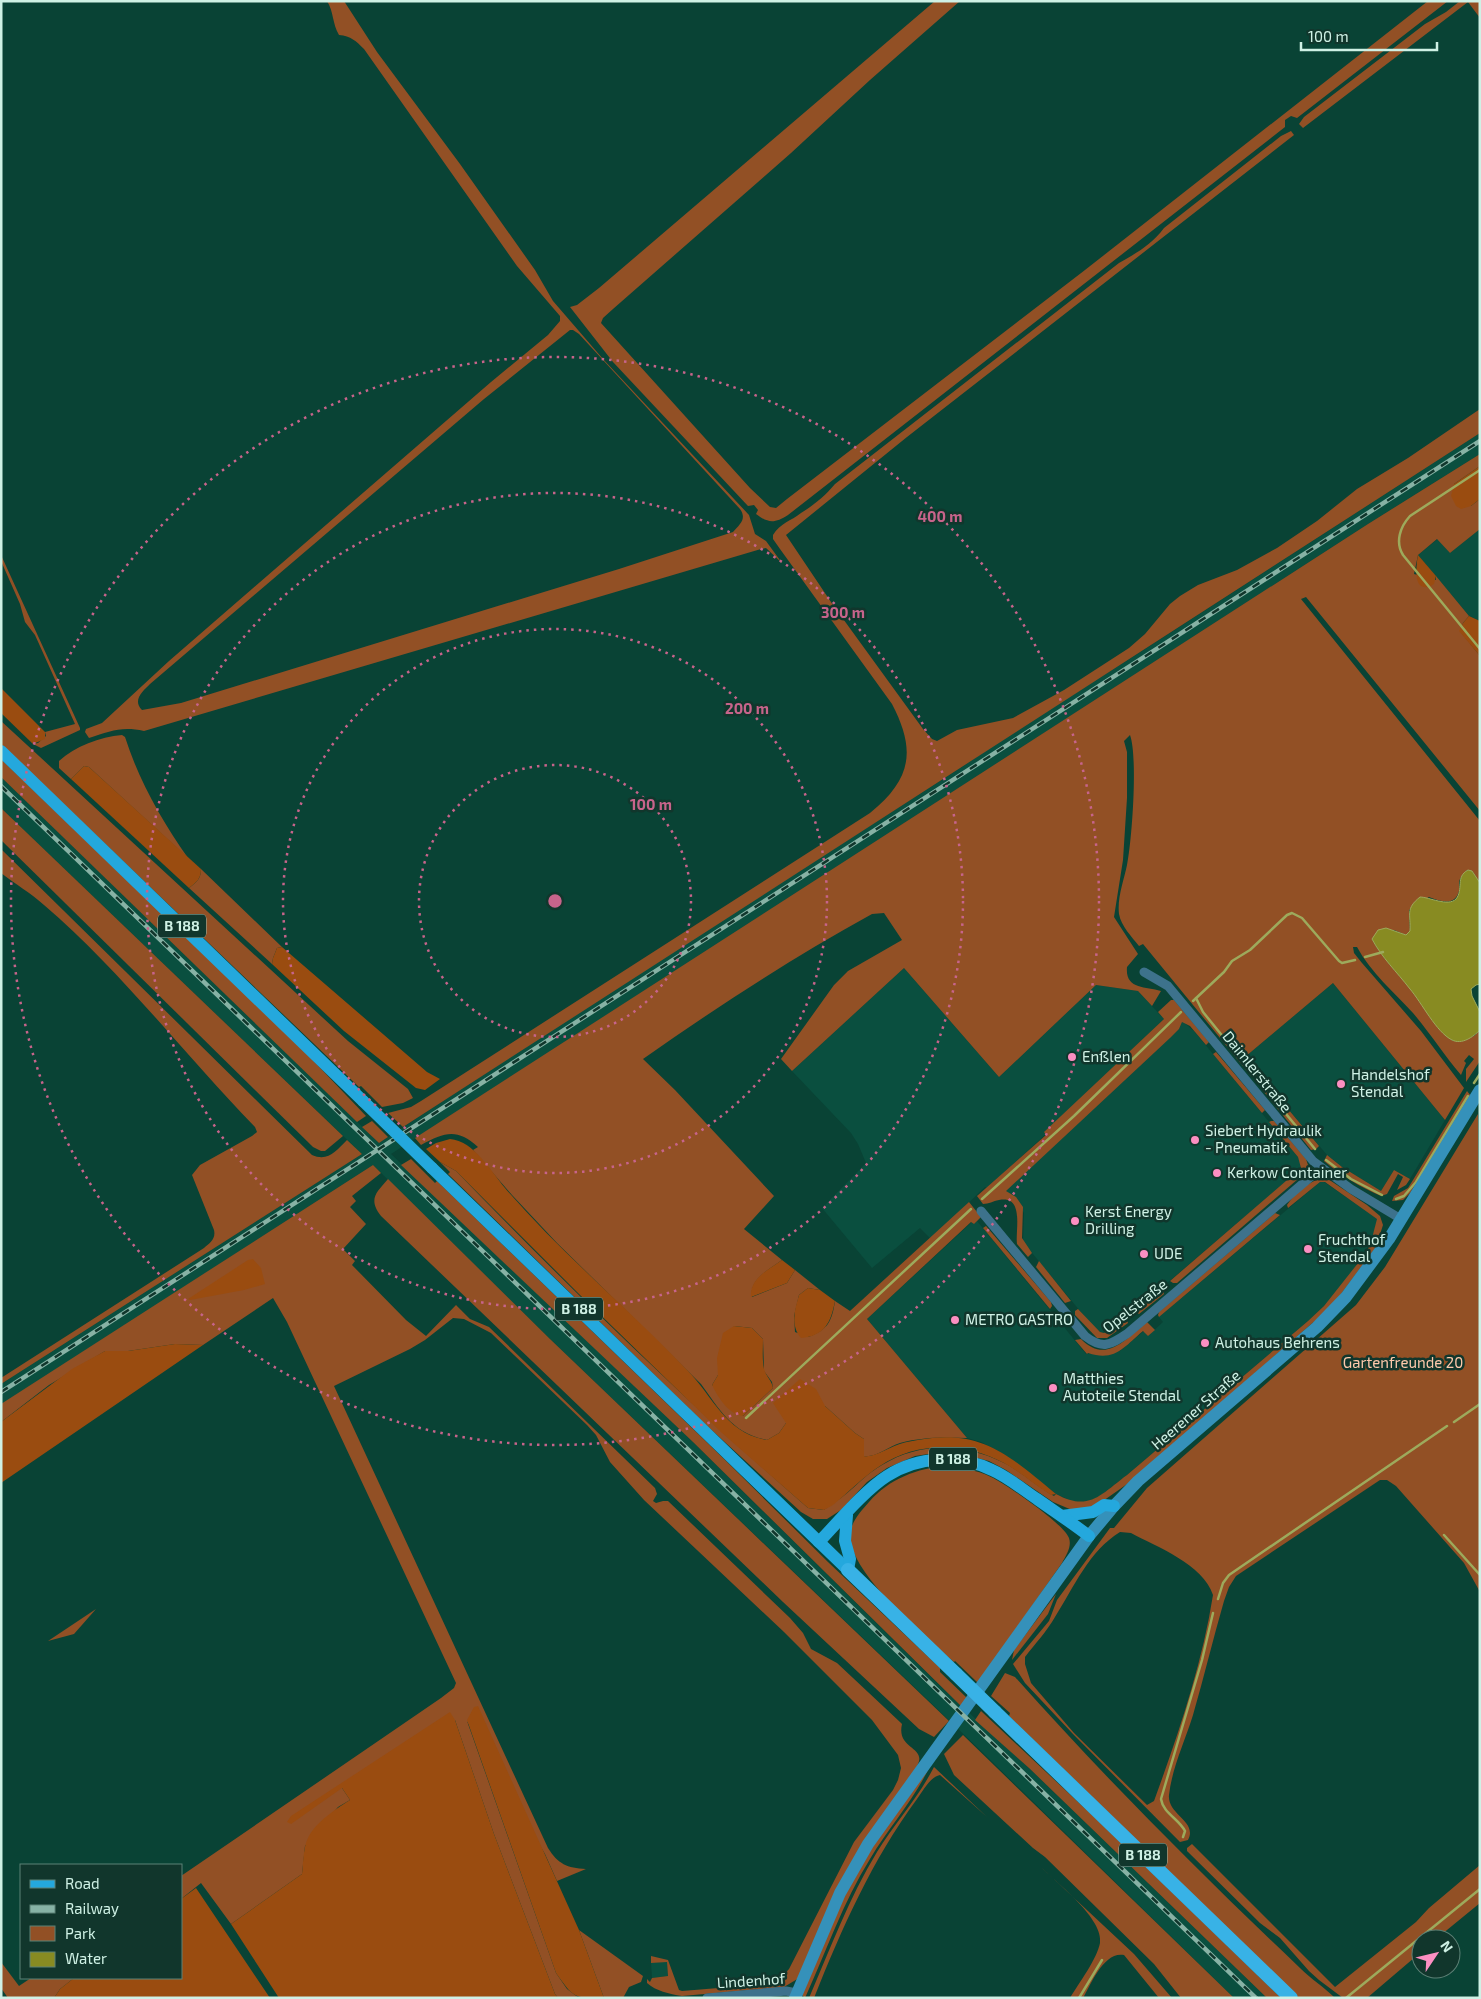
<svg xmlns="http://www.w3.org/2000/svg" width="1481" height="1999" font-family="'Exo 2',sans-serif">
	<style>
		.built { fill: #0a4f3f }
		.green { fill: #925025; fill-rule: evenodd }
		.forest { fill: #9a4c10 }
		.water { fill: #888b22; stroke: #9daa5c }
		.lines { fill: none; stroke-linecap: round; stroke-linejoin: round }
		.stream { stroke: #9daa5c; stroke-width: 2.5 }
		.minor { stroke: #3d728c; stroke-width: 9 }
		.secondary { stroke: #3591ba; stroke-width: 12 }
		.primary { stroke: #24a8dd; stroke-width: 12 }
		.trunk { stroke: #38b2e6; stroke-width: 14 }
		.rail-casing { stroke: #87b2a5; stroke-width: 4.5 }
		.rail { stroke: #11362c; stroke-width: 2.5; stroke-dasharray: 8; stroke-linecap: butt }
		.primary-bridge { stroke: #24a8dd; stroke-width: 12 }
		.trunk-bridge { stroke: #38b2e6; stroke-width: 14 }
		.ring { fill: none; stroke: #c7648b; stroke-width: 2.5; stroke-dasharray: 2.5 5 }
		.poi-dot { fill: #fc8fc2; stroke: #11362c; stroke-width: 2 }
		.labels { text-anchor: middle; stroke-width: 5; stroke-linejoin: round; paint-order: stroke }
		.shield { fill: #11362c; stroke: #96b9ae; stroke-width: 1 }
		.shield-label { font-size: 14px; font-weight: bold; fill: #cff1e5 }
		.poi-label { font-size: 15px; fill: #cff1e5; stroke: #11362c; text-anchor: start }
		.street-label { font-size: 15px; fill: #cff1e5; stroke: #11362c }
		.park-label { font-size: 15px; fill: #ffc9ab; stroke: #11362c }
		.centre { fill: #c7648b; stroke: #11362c; stroke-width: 2.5 }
		.ring-label { font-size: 15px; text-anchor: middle; font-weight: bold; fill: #c7648b; stroke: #11362c; stroke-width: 5; stroke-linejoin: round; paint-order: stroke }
	</style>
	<rect width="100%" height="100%" fill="#094335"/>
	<g class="built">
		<path d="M1480,433V454L1368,524L391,1154L693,1442L940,1686L1029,1768L1267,1998H1234L977,1747L550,1339L373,1165L1,1405V1384L362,1154L1,808V777L379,1143L630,979L962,767L1007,736L1136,655Z"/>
		<path d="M1480,529V621L1469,616L1418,555L1438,539L1450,553Z"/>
		<path d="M904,968L999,1077L1096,985L1138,991L1164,1019L1045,1132L1046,1134L987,1188L985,1187L931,1239L920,1228L872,1268L822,1208L866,1163L858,1144L851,1133L792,1071Z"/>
		<path d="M1333,983L1445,1120L1410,1179L1394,1170L1381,1191L1342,1167L1327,1155L1257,1072L1259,1070L1257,1067L1254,1069L1245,1057Z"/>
		<path d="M1182,1021L1194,1031L1298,1157L1302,1168L1126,1318L1104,1333L1100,1332L1090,1323L1023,1242L1024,1213L1013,1196L1005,1191L1179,1029Z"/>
		<path d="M1320,1182H1324L1378,1219L1371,1242L1352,1272L1324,1306L1308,1321L1127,1475L1100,1496L1086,1503L1074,1502L1056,1494L1002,1453L981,1442L967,1438L867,1319L972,1222L974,1224L977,1221L1086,1354L1120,1351L1144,1331L1148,1336L1163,1322L1159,1317Z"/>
		<path d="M667,1961L668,1976L652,1978L651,1963Z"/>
	</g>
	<g class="green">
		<path d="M327,1H344L377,52L460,164L535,270L553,301L603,359L749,515L755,534L766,541L782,563L766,548L761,549L144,731C122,726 110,731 89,738L85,732L86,729L102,723L169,661L491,382L548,335L560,321V316L517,266L364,49C356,41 351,36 339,35C332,23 334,12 327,1ZM570,330H573L579,334L740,509C747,519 740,524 733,532L619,569L181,703L142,710C132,700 143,691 150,684L484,399Z"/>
		<path d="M935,1H960L870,80L791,153L613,309L603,318L601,323L750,488L770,507L776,508L787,499L1085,270L1428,1H1448L1297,118L1291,116L1285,120V127L788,515C775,523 769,524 756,514L758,510L754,505L748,506L613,362L570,307L577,305L599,288Z"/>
		<path d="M1460,1H1480V18L1468,2L1303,128L1299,124L1304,117L1425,24L1446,12Z"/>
		<path d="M1291,131L1294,135L907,437L786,535L833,605L923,729L932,739L937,741L957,730L1013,718L1064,690L1129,648L1145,634L1170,604L1180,596L1198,585L1237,570L1277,548L1317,521L1357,489L1408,458L1480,409V433L403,1127L388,1113L411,1107L421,1101L870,813C912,779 916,750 892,704L780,549L773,539V535C780,523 791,521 801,513C814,505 825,496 835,484L1119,263C1137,253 1152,244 1164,228L1281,136Z"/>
		<path d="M1480,454V466L1454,484L1471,506L1480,499V529L1450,553L1437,539L1418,555L1414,574L1436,580V576L1469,616L1463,623L1460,631L1480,656V811L1306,597L1301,599L1480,821V883L1472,871L1467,870C1465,873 1461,876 1460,879C1458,883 1460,888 1459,891C1455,907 1439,901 1429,897L1409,910L1410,932L1406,935L1394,930L1372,939C1382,958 1397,972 1411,989C1425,1007 1435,1026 1453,1041L1474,1036L1480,1030V1061L1466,1082V1069L1474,1059L1469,1055L1464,1061L1466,1063L1461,1075C1444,1055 1430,1033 1413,1013C1394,992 1371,973 1357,947H1353L1354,953L1362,963L1421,1031L1464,1088L1445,1120L1333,983L1245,1057L1254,1069L1253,1071L1255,1073L1257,1072L1319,1146L1316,1149L1311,1150L1261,1088L1262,1085L1255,1076L1252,1077L1143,944L1139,946C1132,937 1121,926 1119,914C1117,898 1124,880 1127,865C1132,840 1138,757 1130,735L1124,741L1127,752V798L1123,860L1114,917L1138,954L1127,967C1125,990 1145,986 1161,991L1152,1006L1138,991L1096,985L999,1077L904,968L792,1071L781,1059L834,985L848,971L902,940L884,913L872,914C792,958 717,1007 643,1059L675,1090L774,1196L744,1229L782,1260C770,1269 749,1279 752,1297L787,1283L795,1270L820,1290L808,1288L799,1295L794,1316L795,1332L808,1337C828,1330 832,1321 835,1301L850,1311L969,1202L981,1217L974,1224L971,1222L867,1319L967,1438C944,1437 922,1437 900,1443C888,1447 875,1458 864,1456V1439L855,1433L825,1406L786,1423L779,1433L767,1440C732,1433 720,1410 701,1384L557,1243L512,1195L473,1150L478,1147C457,1128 445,1132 421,1145L415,1138L1368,524ZM734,1326L752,1328L763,1339L764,1371L772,1382L773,1388L743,1416L712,1385L718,1375Z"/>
		<path d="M1,555L80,728V730L41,748L33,744L38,743L46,736L45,732L75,724L35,635L25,622L20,604L1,561Z"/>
		<path d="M1,721L348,1041L408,1089L413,1098L403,1103L382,1107L361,1086L359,1087L1,744Z"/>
		<path d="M122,735L125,737C139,781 162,821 188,858L89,767L84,766L71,779L59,768V761C75,746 100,737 122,735Z"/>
		<path d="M1,759L306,1053L366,1116L357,1122L1,777Z"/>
		<path d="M1,808L343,1136L325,1151H321L313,1147L1,840Z"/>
		<path d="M1,849L312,1155C328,1162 336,1151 347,1140L362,1154L1,1384V1378L204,1248C210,1243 216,1239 214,1230L192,1175L200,1165L252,1136L257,1132L255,1127C184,1054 121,971 44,905C31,893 15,884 1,873Z"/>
		<path d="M201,869L282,947L277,948L273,958L272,964L189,888C197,882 201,878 201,869Z"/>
		<path d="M1171,1000H1174L1209,1042L1206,1045L1190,1026L1182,1022L1179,1029L1170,1038L1006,1191L1016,1197L1023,1207L1022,1238L1032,1253L1028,1257L1017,1244C1015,1231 1025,1195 999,1200C993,1201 989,1204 983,1204L977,1196L1046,1135L1044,1132L1164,1019L1158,1012Z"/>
		<path d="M1216,1052L1265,1110L1262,1113L1213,1054Z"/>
		<path d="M1467,1091L1471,1096L1410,1193L1403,1200L1392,1201L1394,1196L1408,1188L1413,1180Z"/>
		<path d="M1478,1114L1480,1592L1464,1563L1396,1486L1387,1480H1380L1236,1576L1229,1587L1224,1601C1213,1639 1204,1677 1193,1715C1185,1741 1172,1768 1169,1795C1167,1815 1198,1821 1188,1840L1180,1842L1073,1734L1025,1683L1013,1664L1049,1621L1057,1600L1110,1528H1114L1147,1488L1356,1305L1385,1267ZM1120,1532L1131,1533C1157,1547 1203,1564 1213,1595C1202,1665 1178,1735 1154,1801L1147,1805L1074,1733L1031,1683L1025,1664V1657C1035,1644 1047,1631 1055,1617C1074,1587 1089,1551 1120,1532Z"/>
		<path d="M372,1121L388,1137L379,1143L362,1127Z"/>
		<path d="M1271,1121H1274L1306,1159L1308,1165L1305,1173L1177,1283H1173L1170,1281L1301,1168L1298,1157L1269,1122Z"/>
		<path d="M1327,1155L1342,1167L1381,1191L1394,1170L1410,1179L1406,1185L1397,1190L1403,1177L1398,1174L1387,1194L1381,1196C1360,1187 1342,1176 1324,1161Z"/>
		<path d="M411,1159L435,1183L437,1181L723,1458L828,1562L940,1668V1672L967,1698L961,1706L693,1442L401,1165Z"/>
		<path d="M440,1162L456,1171C569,1288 686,1401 808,1508L824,1510C831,1504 839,1500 846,1494C858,1484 868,1473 882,1465C920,1442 963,1443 1002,1462C1021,1471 1036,1486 1054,1496L1056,1494C1089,1512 1100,1495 1127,1475L1308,1321L1324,1306L1366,1253L1371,1242L1377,1219L1325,1182H1320L1288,1208L1287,1205C1295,1193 1313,1176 1328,1179L1367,1205L1380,1216L1383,1225L1376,1247L1332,1306L1130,1482L1093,1508L1072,1510L1053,1502L1006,1470L989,1461L957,1453L942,1452L915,1456L887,1468L867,1482L841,1510L827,1519H813L801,1512L704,1423L448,1174L450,1172Z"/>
		<path d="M373,1165L381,1173L352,1196L356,1201L350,1207L366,1224L343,1249L355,1261L352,1265L406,1320L426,1336L456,1305L470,1319L489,1327L655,1488L657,1494L653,1501L656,1503L663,1501H668L790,1618L803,1633L811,1649L837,1663L900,1722L902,1724C896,1750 928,1746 917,1766L799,1978L784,1987L682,1996C669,1994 656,1991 647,1983V1979L650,1982L652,1978L668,1976L667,1962L651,1963V1956L668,1960L679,1990L682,1991L767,1984L781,1978L789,1969L854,1842L893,1790L898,1780L901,1768L898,1755L872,1720L784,1632L644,1500L610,1462L596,1435L587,1425L491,1333L464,1319L453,1318L425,1340L410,1349L334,1386L548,1848C558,1864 567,1868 586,1869L557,1881L545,1854L467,1721L556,1973L567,1989L579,1998H558L555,1994L494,1834L455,1720L342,1788L350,1800L338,1807L305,1846L302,1874L231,1924L201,1883L181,1899V1876L441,1698L454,1688L456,1683L287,1322L273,1298L203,1345L175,1344L128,1351H105L49,1385L1,1422V1404Z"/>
		<path d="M388,1179L550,1339L949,1721L934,1737L919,1729L783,1602L381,1216C368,1199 376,1193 388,1179Z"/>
		<path d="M1275,1213L1280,1215L1159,1317L1158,1315L1159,1312Z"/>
		<path d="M986,1226L1051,1302L1052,1306L1050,1309L983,1228Z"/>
		<path d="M1039,1261L1071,1301L1065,1303L1036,1267Z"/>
		<path d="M1162,1288L1164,1294L1139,1314L1134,1311Z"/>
		<path d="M1078,1309L1100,1332L1104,1333L1126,1318L1128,1323L1107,1338H1097L1075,1315V1311Z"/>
		<path d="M1147,1322L1155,1330L1148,1336L1143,1331C1124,1347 1115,1362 1088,1353L1087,1354L1075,1340L1081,1339C1106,1365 1127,1338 1147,1322Z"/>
		<path d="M947,1466C962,1468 977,1470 991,1477C1006,1484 1064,1524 1069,1538C1072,1547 1066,1555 1062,1563L978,1683L955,1661L954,1662C927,1637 848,1573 850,1534C851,1522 861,1511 869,1502C889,1479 917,1468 947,1466Z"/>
		<path d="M1056,1594L1048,1614L1012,1660L1014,1650Z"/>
		<path d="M96,1609L74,1634L48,1641Z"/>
		<path d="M1005,1673L1015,1677C1105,1778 1202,1875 1300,1968C1311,1979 1324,1987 1335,1998H1299L1009,1716L1010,1713L991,1696Z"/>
		<path d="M981,1711L1094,1817L1281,1998H1267L1029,1768L975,1720Z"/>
		<path d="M963,1735L1234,1998H1181L1154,1964L1045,1857L1033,1848L954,1775L944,1754Z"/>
		<path d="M930,1766C914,1800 889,1827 870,1859C843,1902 826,1952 805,1998L801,1994L848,1887L866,1855Z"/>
		<path d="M934,1767L987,1817L940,1775C930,1777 923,1791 917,1799C872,1860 842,1928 814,1998H809C830,1949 849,1898 877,1852C895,1823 918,1798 934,1767Z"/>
		<path d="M1192,1844L1335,1987L1416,1922L1429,1908L1480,1865V1903L1436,1939H1421V1952L1367,1998H1343L1319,1980L1309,1971L1280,1938L1260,1923L1187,1851V1848Z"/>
		<path d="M1042,1868L1134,1954L1172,1998H1159L1124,1955C1104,1951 1091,1984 1083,1998H1070C1079,1983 1097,1959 1100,1943C1104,1919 1057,1883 1042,1868Z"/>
		<path d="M579,1930L643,1976L641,1982L629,1987L623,1998H604Z"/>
		<path d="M1,1962L19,1986L31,1978H74L60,1989L54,1998H8L1,1988Z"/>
	</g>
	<g class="forest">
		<path d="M1480,466V499L1471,506L1461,509L1456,506L1451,496L1454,484Z"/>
		<path d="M1418,555L1436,576L1434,584C1412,597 1416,566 1418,555Z"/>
		<path d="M1469,616L1480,621V656L1459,631L1463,623Z"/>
		<path d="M1,688L45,732V739L33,744L1,713Z"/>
		<path d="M84,766L89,767L201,869C201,878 197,882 189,888L71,779Z"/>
		<path d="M282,947L427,1072L440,1079L425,1090L416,1088L344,1031L272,964L273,958L277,948Z"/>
		<path d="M450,1139C474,1141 491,1171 505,1188C561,1253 628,1308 687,1370C714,1397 725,1433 767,1440L779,1433L786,1423L773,1403L800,1379L816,1389L825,1406L855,1433L864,1439V1456C875,1458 894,1444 907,1442C978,1426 1004,1451 1056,1494L1051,1495C1035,1485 1020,1472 1004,1463C965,1442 917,1441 880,1466C863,1477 849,1492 833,1505L824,1510L808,1508L722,1433L580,1295L456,1171L440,1162L426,1149L436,1143Z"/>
		<path d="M253,1259L261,1268L265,1284L244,1290L190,1300L188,1299L248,1260Z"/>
		<path d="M782,1260L795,1270L787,1283L751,1297C749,1278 770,1269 782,1260Z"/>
		<path d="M808,1288L820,1290L835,1301C831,1322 825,1336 801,1338C790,1325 795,1309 799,1295Z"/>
		<path d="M734,1326L752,1328L763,1339C763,1349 762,1359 764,1369C766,1376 772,1381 773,1388L743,1416C728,1414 718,1397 712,1385L718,1375L717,1358L723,1333Z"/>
		<path d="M175,1344L203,1345L1,1483V1422L72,1369L105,1351H128Z"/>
		<path d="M478,1706L579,1930L604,1998C573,1998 574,1998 556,1973L467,1720L474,1707Z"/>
		<path d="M450,1712L455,1720L494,1834L555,1994L558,1998H279L231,1924L302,1874C303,1865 303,1856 305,1847C309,1826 333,1811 350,1800L342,1788L291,1824L287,1822L291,1816Z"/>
		<path d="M196,1888L270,1998H54L60,1989L74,1978H181V1899Z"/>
	</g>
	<path class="water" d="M1468,870L1472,871L1480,883V984L1476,985L1471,989L1472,996L1480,1012V1030C1473,1037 1462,1045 1452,1040C1436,1032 1422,1003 1410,989C1397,972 1382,958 1372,939L1378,930L1386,928L1406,935L1410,931C1411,914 1405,909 1420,897C1429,897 1448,907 1456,899C1464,889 1455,877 1468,870Z"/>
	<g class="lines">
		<g class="stream">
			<path d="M1480,470L1410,516C1400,527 1395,542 1403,555L1480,649"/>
			<path d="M1365,957L1383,952"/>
			<path d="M1196,998L1203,1012L1254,1075"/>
			<path d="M1193,1001L1224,972L1232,961L1250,950L1287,915L1292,913L1302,918L1339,961L1342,963L1355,960"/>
			<path d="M1474,1083L1480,1074"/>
			<path d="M1263,1086L1315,1149"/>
			<path d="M1326,1160L1351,1179L1382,1195"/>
			<path d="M982,1199L1074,1116L1181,1012"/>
			<path d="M1396,1199L1404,1196L1416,1182L1468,1096"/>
			<path d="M746,1418L971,1209"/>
			<path d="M1454,1422L1480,1404"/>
			<path d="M1444,1535L1480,1575"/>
			<path d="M1218,1599L1223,1583L1229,1575L1447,1426"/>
			<path d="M1183,1837L1185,1831C1179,1819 1163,1813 1161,1799L1202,1660L1213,1613"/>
			<path d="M1079,1998L1102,1960"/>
			<path d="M1346,1998L1480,1889"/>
		</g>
		<g class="minor">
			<path d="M1144,972L1168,986L1313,1161L1351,1189L1401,1219"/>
			<path d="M981,1211L1085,1336C1103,1350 1110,1345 1128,1333L1321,1168"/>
			<path d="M707,1998L786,1991L797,1993"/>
		</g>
		<path class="secondary" d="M795,1998L840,1893L868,1844L1089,1536L1114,1506L1138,1481L1317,1327L1346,1297L1389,1239L1480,1090"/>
		<g class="primary">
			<path d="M1,751L363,1101"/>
			<path d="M432,1168L848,1570"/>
			<path d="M847,1515L845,1541L850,1559L848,1570"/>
			<path d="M1062,1516L1093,1512L1104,1505L1114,1506"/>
			<path d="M819,1542C838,1522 865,1490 887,1476C918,1456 959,1454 992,1470C1008,1477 1022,1489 1037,1499C1054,1511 1072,1523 1089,1536"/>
		</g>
		<g class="trunk">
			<path d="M848,1570L956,1674"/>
			<path d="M995,1712L1291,1998"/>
		</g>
		<g class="rail-casing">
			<g id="rail">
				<path d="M1,786L1256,1998"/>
				<path d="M1,1392L1480,441"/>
			</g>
		</g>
		<use href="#rail" class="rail"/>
		<path class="primary-bridge" d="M363,1101L432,1168"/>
		<path class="trunk-bridge" d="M956,1674L995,1712"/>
	</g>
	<g class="ring">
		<circle cx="555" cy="901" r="136"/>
		<circle cx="555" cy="901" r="272"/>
		<circle cx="555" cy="901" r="408"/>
		<circle cx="555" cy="901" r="544"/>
	</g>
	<g class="poi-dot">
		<circle cx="1072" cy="1057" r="5"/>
		<circle cx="1341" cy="1084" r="5"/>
		<circle cx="1195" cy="1140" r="5"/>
		<circle cx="1217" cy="1173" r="5"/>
		<circle cx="1075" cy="1221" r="5"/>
		<circle cx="1308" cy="1249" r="5"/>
		<circle cx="1144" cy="1254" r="5"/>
		<circle cx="955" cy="1320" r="5"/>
		<circle cx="1205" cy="1343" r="5"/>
		<circle cx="1053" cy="1388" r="5"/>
	</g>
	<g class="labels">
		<g class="shield">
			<rect x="158" y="914.5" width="48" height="23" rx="4"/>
			<rect x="555" y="1297.5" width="48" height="23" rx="4"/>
			<rect x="929" y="1447.5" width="48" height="23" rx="4"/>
			<rect x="1119" y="1843.5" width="48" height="23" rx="4"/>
		</g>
		<g class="shield-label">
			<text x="182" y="931">B 188</text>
			<text x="579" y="1314">B 188</text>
			<text x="953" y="1464">B 188</text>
			<text x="1143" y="1860">B 188</text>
		</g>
		<g class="poi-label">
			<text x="1082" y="1062">Enßlen</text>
			<text x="1351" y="1080">Handelshof<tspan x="1351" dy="17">Stendal</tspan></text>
			<text x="1205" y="1136">Siebert Hydraulik<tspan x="1205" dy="17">- Pneumatik</tspan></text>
			<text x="1227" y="1178">Kerkow Container</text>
			<text x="1085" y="1217">Kerst Energy<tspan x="1085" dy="17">Drilling</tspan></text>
			<text x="1318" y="1245">Fruchthof<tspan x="1318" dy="17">Stendal</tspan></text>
			<text x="1154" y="1259">UDE</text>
			<text x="965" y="1325">METRO GASTRO</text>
			<text x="1215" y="1348">Autohaus Behrens</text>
			<text x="1063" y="1384">Matthies<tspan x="1063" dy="17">Autoteile Stendal</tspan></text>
		</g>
		<g class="street-label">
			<text transform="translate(1257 1072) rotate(51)" y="5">Daimlerstraße</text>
			<text transform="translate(1135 1306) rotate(-38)" y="5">Opelstraße</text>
			<text transform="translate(1196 1410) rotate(-41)" y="5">Heerener Straße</text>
			<text transform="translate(751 1981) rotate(-4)" y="5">Lindenhof</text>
		</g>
		<g class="park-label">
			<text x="1403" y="1368">Gartenfreunde 20</text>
		</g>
	</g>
	<circle cx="555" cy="901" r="8" class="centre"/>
	<g class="ring-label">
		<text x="940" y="522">400 m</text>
		<text x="843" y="618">300 m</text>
		<text x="747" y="714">200 m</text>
		<text x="651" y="810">100 m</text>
	</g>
	<rect width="1481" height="1999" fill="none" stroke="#cff1e5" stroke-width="5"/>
	<rect x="20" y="1864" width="162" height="115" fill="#11362c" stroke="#5d8176"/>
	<rect x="30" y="1880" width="25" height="8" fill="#24a8dd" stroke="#5d8176"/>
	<text x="65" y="1889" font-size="15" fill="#cff1e5">Road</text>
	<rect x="30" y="1905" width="25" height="8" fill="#87b2a5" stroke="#5d8176"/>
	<text x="65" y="1914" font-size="15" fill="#cff1e5">Railway</text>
	<rect x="30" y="1926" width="25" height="15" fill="#925025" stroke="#5d8176"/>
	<text x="65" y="1939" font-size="15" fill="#cff1e5">Park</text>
	<rect x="30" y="1952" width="25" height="15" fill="#888b22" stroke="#5d8176"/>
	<text x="65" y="1964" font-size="15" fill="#cff1e5">Water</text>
	<g transform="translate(1436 1954) rotate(55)"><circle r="24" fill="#11362c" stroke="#5d8176"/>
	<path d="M0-4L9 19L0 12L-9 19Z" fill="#fc8fc2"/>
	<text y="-8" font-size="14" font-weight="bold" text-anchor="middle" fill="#cff1e5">N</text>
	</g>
	<path d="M1301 42v8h136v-8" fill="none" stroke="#cff1e5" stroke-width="2.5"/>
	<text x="1308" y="42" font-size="15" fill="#cff1e5" stroke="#11362c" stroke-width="4" paint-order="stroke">100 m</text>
</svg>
